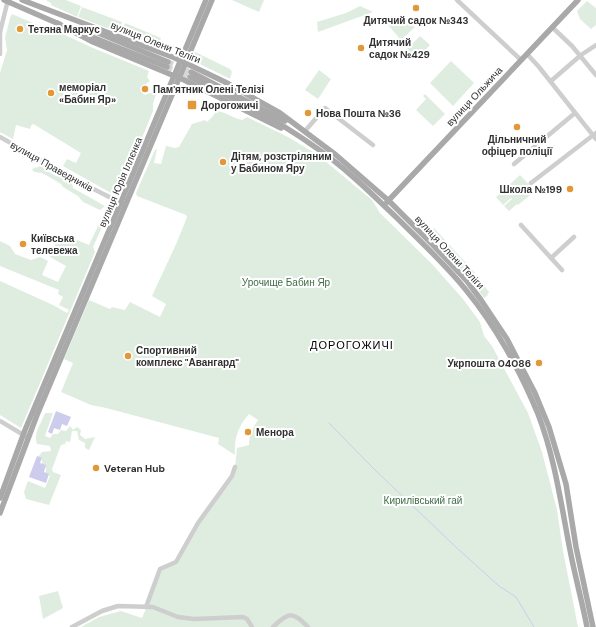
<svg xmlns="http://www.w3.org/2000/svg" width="596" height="627" font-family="'DM Sans',sans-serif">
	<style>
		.green { fill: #dfede1 }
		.water { fill: #cdccec }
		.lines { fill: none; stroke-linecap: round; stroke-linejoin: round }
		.stream { stroke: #cdccec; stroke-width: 1 }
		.major-tunnel { stroke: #d6d6d6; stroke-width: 5.5; stroke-dasharray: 5.5 3; stroke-linecap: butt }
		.minor { stroke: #cecece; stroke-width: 4.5 }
		.major { stroke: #a9a9a9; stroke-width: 5.5 }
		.poi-dot { fill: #e39838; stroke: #fff; stroke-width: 1.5 }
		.labels { text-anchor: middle; stroke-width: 4; stroke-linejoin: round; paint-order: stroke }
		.poi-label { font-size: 10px; font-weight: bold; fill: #313131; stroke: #fff; text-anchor: start }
		.street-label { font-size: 10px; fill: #313131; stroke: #fff }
		.park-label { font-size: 10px; fill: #3e6c46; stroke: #fff }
		.neighbourhood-label { font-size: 11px; letter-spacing: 1px; fill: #000; stroke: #fff }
	</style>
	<rect width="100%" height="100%" fill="#fff"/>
	<g class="green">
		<path d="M46,0H66L81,6L77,17L51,5V3Z"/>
		<path d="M232,0H264L259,12Z"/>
		<path d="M587,1L596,8V25L591,29L580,19L577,11Z"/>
		<path d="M360,6L373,12L318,32L317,22L346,13Z"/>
		<path d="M82,7L122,22L120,33L78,17Z"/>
		<path d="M12,14L40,26L52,29L93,48L149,71L147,77L150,81L140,88L144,95L154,92L156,94L153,104V111L118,197L63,166L67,159L76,163L81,153L35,125L32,124L30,129L16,125L13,139L0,132V73L7,50L5,38L10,18Z"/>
		<path d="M400,20L415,27L401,40L388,25Z"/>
		<path d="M125,23L161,38L158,46L122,32Z"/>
		<path d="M420,36L430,45L416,59L406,50Z"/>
		<path d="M195,52L230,69L232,72L230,79L194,61L193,58Z"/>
		<path d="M451,61L474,83L453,106L430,83Z"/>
		<path d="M319,70L331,79L318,99L305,90Z"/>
		<path d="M425,94L445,114L433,126L416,110L426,99L423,96Z"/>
		<path d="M216,111C226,112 233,118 242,120L247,117L288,137L318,155L355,186L372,200L380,213L432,264L463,299L480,322L484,336L492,346L528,413L542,452L557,510L563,551L578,627H81L99,617L121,611L142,618L162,570L176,564L185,547L235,468L237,448L249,445C249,436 253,427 258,420L249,414C238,427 234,438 235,455L218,444L219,438L106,408L91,405L61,392L73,363L64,359L89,300L110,309L112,307L125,310L130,302L160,317L166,304L152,296L177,242L187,217L186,215L137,196L136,193L155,150L157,149L154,163L161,164L166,146L175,148L179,147L192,124L205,120L207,122L213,116Z"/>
		<path d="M41,166C50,175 61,177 72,183L73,188L105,206L100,210L83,202L78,196L63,187L61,184L51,178L42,173L34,172L32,169Z"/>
		<path d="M520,175L535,191L518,205L517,204L509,211L504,206L512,199L511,198L503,205L496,197Z"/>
		<path d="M99,224L103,225L93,247L95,252L21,428L0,415V281L53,305L67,313L69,310L59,305L63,297L58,294L59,290L0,266V241L10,246L15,254L31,260L40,257L48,261L42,275L58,282L66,266L50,257L59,235L64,237L65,235L89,245Z"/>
		<path d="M434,228L475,273L469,278L429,234Z"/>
		<path d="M476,275L489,292L487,296L484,298L470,279Z"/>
		<path d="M45,413H53L45,436L50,438L53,434H58L61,430L66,431L70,426L73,430L77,427L81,430L80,435L85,439L95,437L89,450L85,448V443L79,440L77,431H72L70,442L66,441L65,444L61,445L52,469L53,472L61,475L49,505L26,499L24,492L28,481L45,488L50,476L46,473V468L42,464V459L38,457L42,452L51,451L50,446L37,444C33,433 41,424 45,413Z"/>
		<path d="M58,591L63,608L43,619L39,596Z"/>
	</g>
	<g class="water">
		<path d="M56,411L71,417L67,426L62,424L60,430L54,428L52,434L48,432Z"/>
		<path d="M37,456L42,458L40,463L46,465L44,472L49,474L46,483L29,477Z"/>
	</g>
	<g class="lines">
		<path class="stream" d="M329,423L373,468L458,549L499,586L516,597L534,627"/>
		<g class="major-tunnel">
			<path d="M168,62L191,72"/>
			<path d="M167,67L190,77"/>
		</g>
		<g class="minor">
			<path d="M457,0L521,60"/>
			<path d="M552,27L572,46L596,75"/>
			<path d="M0,32L8,0"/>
			<path d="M0,54V31"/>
			<path d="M527,54L539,67L596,139"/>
			<path d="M551,81L581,55L596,45"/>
			<path d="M305,131L325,108L373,145"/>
			<path d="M0,137L70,177L123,204"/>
			<path d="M514,164L575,113"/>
			<path d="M531,183L596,133"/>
			<path d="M521,225L562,270"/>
			<path d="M551,258L574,237"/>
			<path d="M0,421L27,437"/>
			<path d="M146,607L160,569L176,562L198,523L232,476L235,467"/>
			<path d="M72,627L102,611L118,606L153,607L178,617L194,619L243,617L247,619L252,627"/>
			<path d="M273,627C290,611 293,612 308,627"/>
		</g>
		<g class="major">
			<path d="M4,0L59,24"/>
			<path d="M22,0L175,58L225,82L280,113L336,155L389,201L433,245L467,281L481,300L507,339L535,393L549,427L566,484L576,547L593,627"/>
			<path d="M57,23L93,42L184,80L281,128"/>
			<path d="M91,30L168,62"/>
			<path d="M87,35L167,67"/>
			<path d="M191,72L285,121"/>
			<path d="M190,77C233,98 276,119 315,147C346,168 372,194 399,220C422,243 446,265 466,290C495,325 521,372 538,414C555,458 561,504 570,550C575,576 582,601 587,627"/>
			<path d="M387,202L578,0"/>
			<path d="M0,498L25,430L206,0"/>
			<path d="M0,513L37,415L212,0"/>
		</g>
	</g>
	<g class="poi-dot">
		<circle cx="416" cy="8" r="4"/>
		<circle cx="20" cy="29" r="4"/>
		<circle cx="361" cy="48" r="4"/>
		<circle cx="145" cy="89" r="4"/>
		<circle cx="51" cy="93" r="4"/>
		<rect x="187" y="100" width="10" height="10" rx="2"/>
		<circle cx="308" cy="113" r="4"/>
		<circle cx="517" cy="127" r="4"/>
		<circle cx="223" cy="162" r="4"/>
		<circle cx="570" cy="189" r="4"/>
		<circle cx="23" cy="244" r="4"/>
		<circle cx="128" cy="356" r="4"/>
		<circle cx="539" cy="363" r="4"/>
		<circle cx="248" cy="432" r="4"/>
		<circle cx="96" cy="468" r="4"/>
	</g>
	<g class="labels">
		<g class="poi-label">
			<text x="416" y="24" text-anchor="middle">Дитячий садок №343</text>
			<text x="28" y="33">Тетяна Маркус</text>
			<text x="369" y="46">Дитячий<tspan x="369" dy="12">садок №429</tspan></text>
			<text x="59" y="91">меморіал<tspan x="59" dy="12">«Бабин Яр»</tspan></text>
			<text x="153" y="93">Пам'ятник Олені Телізі</text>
			<text x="201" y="109">Дорогожичі</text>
			<text x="316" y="117">Нова Пошта №36</text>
			<text x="517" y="143" text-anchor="middle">Дільничний<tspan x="517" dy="12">офіцер поліції</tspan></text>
			<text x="231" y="160">Дітям, розстріляним<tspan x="231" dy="12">у Бабином Яру</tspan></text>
			<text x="562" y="193" text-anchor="end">Школа №199</text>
			<text x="31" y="242">Київська<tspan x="31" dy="12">телевежа</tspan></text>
			<text x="136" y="354">Спортивний<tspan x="136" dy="12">комплекс "Авангард"</tspan></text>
			<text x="531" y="367" text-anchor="end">Укрпошта 04086</text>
			<text x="256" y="436">Менора</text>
			<text x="104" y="472">Veteran Hub</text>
		</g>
		<g class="street-label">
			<text transform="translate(156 42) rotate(22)" y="4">вулиця Олени Теліги</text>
			<text transform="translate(474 96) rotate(-47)" y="4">вулиця Ольжича</text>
			<text transform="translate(52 166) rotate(29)" y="4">вулиця Праведників</text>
			<text transform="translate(120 182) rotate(-67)" y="4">вулиця Юрія Іллєнка</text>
			<text transform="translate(450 252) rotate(47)" y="4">вулиця Олени Теліги</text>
		</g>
		<g class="park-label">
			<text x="286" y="286">Урочище Бабин Яр</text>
			<text x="423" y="504">Кирилівський гай</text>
		</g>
		<g class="neighbourhood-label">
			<text x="352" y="349">ДОРОГОЖИЧІ</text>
		</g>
	</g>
</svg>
